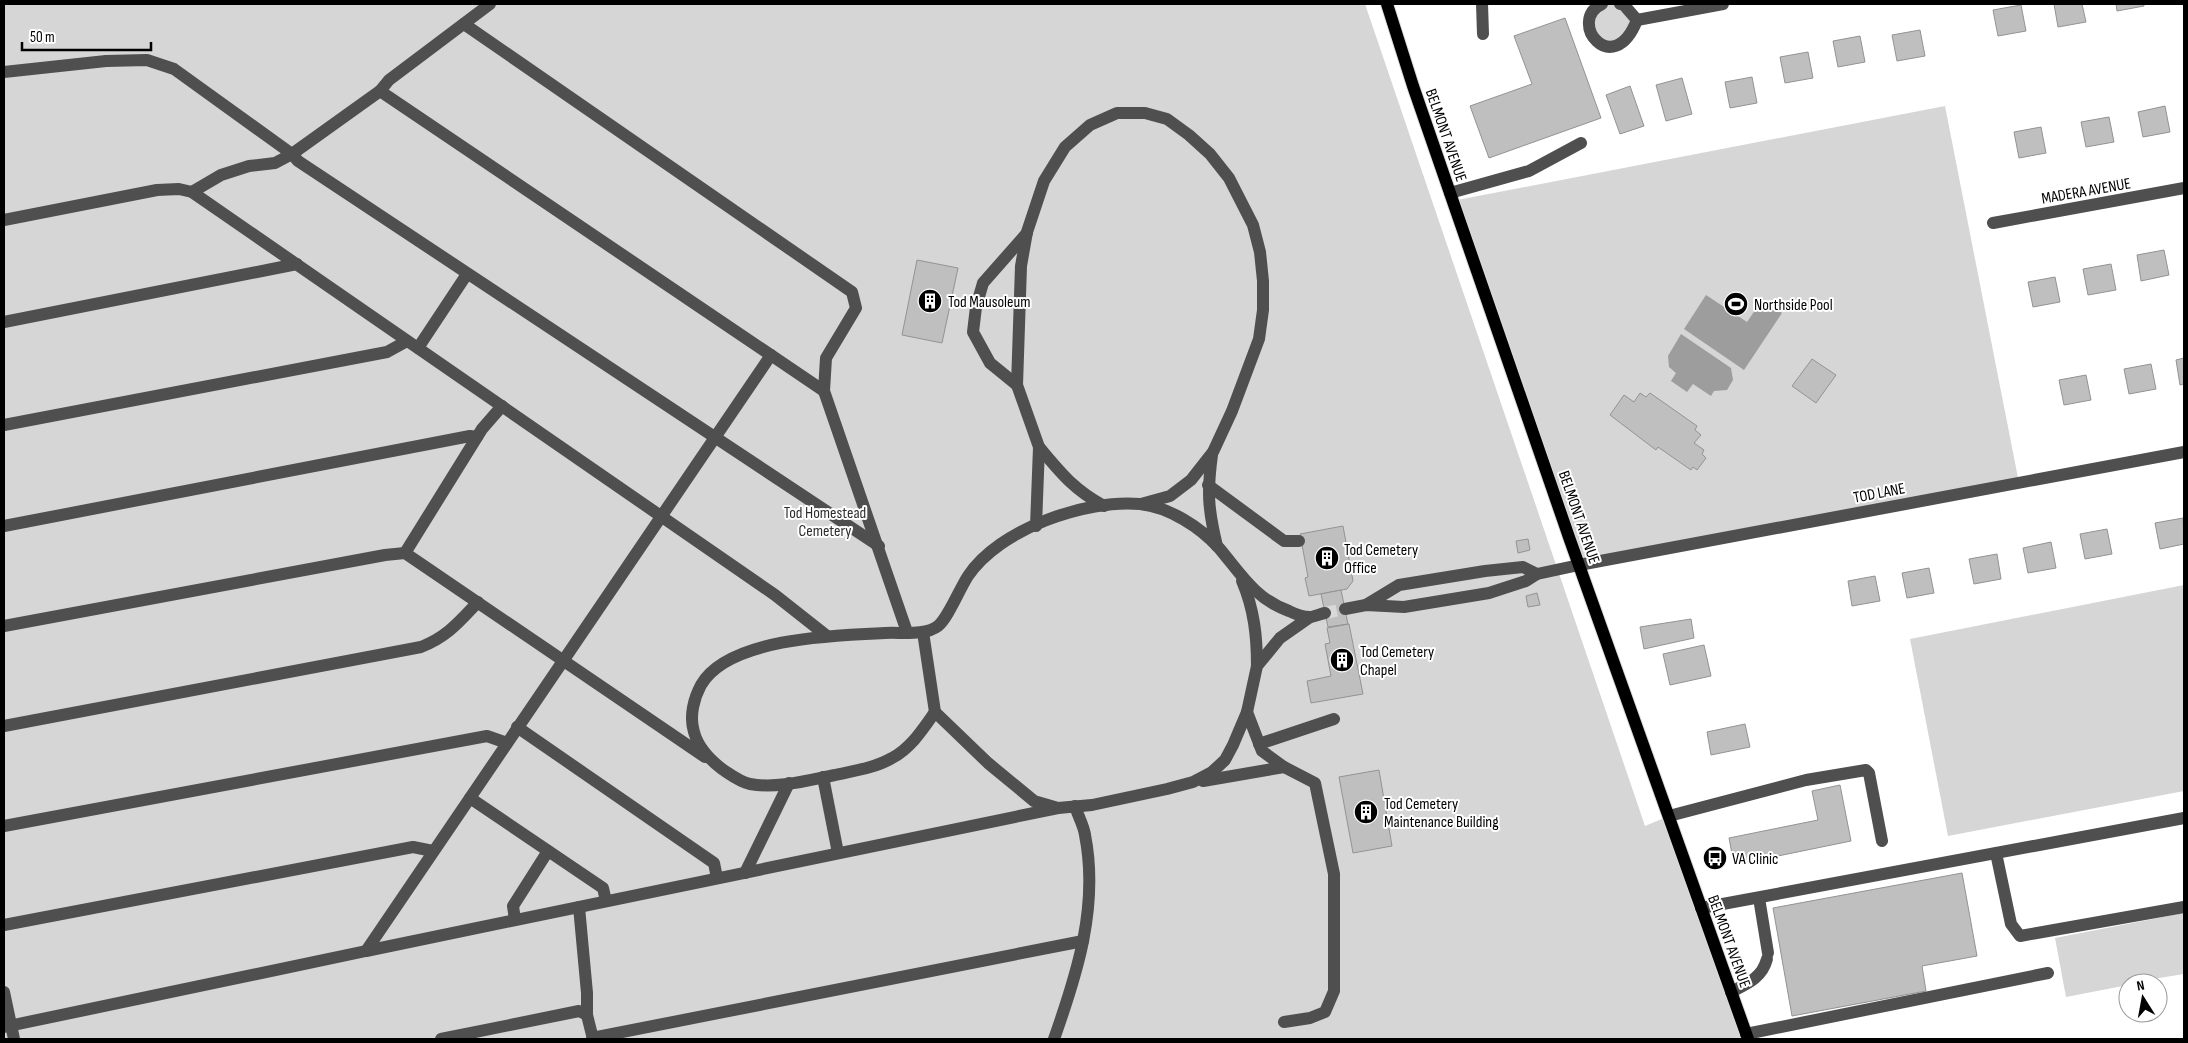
<svg xmlns="http://www.w3.org/2000/svg" width="2188" height="1043" font-family="'Sofia Sans Condensed',sans-serif">
	<style>
		.green { fill: #d6d6d6 }
		.water { fill: #9d9d9d }
		.building { fill: #bfbfbf; stroke: #939393 }
		.lines { fill: none; stroke-linecap: round; stroke-linejoin: round }
		.minor-tunnel { stroke: #d9d9d9; stroke-width: 12; stroke-dasharray: 12 6; stroke-linecap: butt }
		.major-casing { stroke: #dbdbdb; stroke-width: 14 }
		.minor { stroke: #4f4f4f; stroke-width: 12 }
		.major { stroke: #000; stroke-width: 12 }
		.labels { text-anchor: middle; stroke-width: 4; stroke-linejoin: round; paint-order: stroke }
		.street-label { font-size: 16px; fill: #000; stroke: #fff }
		.poi-label { font-size: 16px; fill: #000; stroke: #fff; text-anchor: start }
		.park-label { font-size: 16px; fill: #2d2d2d; stroke: #fff }
	</style>
	<rect width="100%" height="100%" fill="#fff"/>
	<g class="green">
		<path d="M4,4H1365L1645,826L1669,816L1748,1039H4Z"/>
		<path d="M1602,4H1620L1637,20L1620,45L1594,39L1592,13Z"/>
		<path d="M1945,106L2019,483L1579,565L1452,201Z"/>
		<path d="M2184,585V791L1948,836L1910,639Z"/>
		<path d="M2184,913V974L2128,983V985L2066,997L2055,938Z"/>
	</g>
	<g class="water">
		<path d="M1706,295L1747,322L1762,300L1782,313L1744,370L1684,329Z"/>
		<path d="M1681,334L1731,368L1733,380L1727,390L1714,391L1711,396L1693,384L1687,392L1671,381L1676,373L1669,367L1668,356Z"/>
	</g>
	<g class="building">
		<path d="M2054,4H2082L2086,22L2058,27Z"/>
		<path d="M2116,4H2144V6L2117,11Z"/>
		<path d="M2021,5L2026,31L1998,36L1993,10Z"/>
		<path d="M1565,18L1601,118L1489,158L1470,106L1532,84L1514,36Z"/>
		<path d="M1920,30L1925,56L1897,61L1892,35Z"/>
		<path d="M1860,36L1865,62L1838,67L1833,41Z"/>
		<path d="M1808,52L1813,78L1785,83L1780,57Z"/>
		<path d="M1752,77L1757,103L1730,108L1725,82Z"/>
		<path d="M1682,78L1692,114L1666,121L1656,85Z"/>
		<path d="M1630,86L1644,126L1620,134L1606,95Z"/>
		<path d="M2165,106L2170,132L2143,137L2138,112Z"/>
		<path d="M2109,117L2114,142L2086,147L2081,122Z"/>
		<path d="M2041,127L2046,153L2019,158L2014,132Z"/>
		<path d="M2164,250L2169,275L2141,281L2137,255Z"/>
		<path d="M917,260L958,268L942,343L902,335Z"/>
		<path d="M2111,264L2116,290L2088,295L2083,269Z"/>
		<path d="M2055,277L2060,302L2033,307L2028,282Z"/>
		<path d="M2184,358V384L2180,385L2176,360Z"/>
		<path d="M1812,359L1836,375L1816,403L1792,386Z"/>
		<path d="M2151,364L2156,389L2129,394L2124,369Z"/>
		<path d="M2086,375L2091,400L2064,405L2059,380Z"/>
		<path d="M1640,393L1646,397L1650,393L1697,426L1695,430L1701,435L1694,443L1704,450L1702,454L1706,458L1697,470L1693,467L1691,470L1658,447L1656,450L1610,415L1624,395L1634,402Z"/>
		<path d="M2183,518L2184,544L2160,549L2155,523Z"/>
		<path d="M1343,526L1353,581L1347,589L1309,596L1305,578L1308,577L1300,534Z"/>
		<path d="M2107,529L2112,554L2085,559L2080,534Z"/>
		<path d="M1528,539L1530,550L1518,553L1516,541Z"/>
		<path d="M2051,542L2056,568L2028,573L2023,548Z"/>
		<path d="M1997,554L2001,579L1974,584L1969,559Z"/>
		<path d="M1929,568L1934,593L1907,598L1902,573Z"/>
		<path d="M1875,576L1880,601L1852,606L1848,581Z"/>
		<path d="M1341,590L1348,624L1328,627L1321,594Z"/>
		<path d="M1537,593L1540,605L1528,607L1526,596Z"/>
		<path d="M1691,619L1694,638L1644,649L1640,627Z"/>
		<path d="M1349,624L1363,694L1311,703L1307,681L1331,676L1325,644L1330,643L1327,628Z"/>
		<path d="M1704,645L1711,676L1670,685L1663,654Z"/>
		<path d="M1745,724L1750,747L1711,755L1707,732Z"/>
		<path d="M1379,770L1392,846L1353,853L1339,777Z"/>
		<path d="M1840,785L1851,841L1734,865L1729,838L1818,820L1812,791Z"/>
		<path d="M1962,873L1977,956L1922,966L1926,991L1792,1016L1773,908Z"/>
	</g>
	<g class="lines">
		<path class="minor-tunnel" d="M1325,613L1345,609"/>
		<g class="major-casing">
			<path id="major" d="M1387,4L1413,86L1570,540L1748,1039"/>
		</g>
		<g class="minor">
			<path d="M1482,4L1483,34"/>
			<path d="M1602,4C1566,21 1613,81 1637,20"/>
			<path d="M1620,4L1624,5L1637,20"/>
			<path d="M1637,20L1723,4"/>
			<path d="M464,24L852,292L856,308L826,358L824,391L907,632"/>
			<path d="M4,72L106,61L147,60L174,69L292,154L380,91L824,391"/>
			<path d="M380,91L389,80L490,4"/>
			<path d="M192,192L221,175L249,166L275,163L292,154L298,161L879,546"/>
			<path d="M1450,193L1529,171L1581,143"/>
			<path d="M4,220L157,190L179,189L192,192L775,595L827,636"/>
			<path d="M1993,223L2184,188"/>
			<path d="M4,322L297,264"/>
			<path d="M418,348L467,274"/>
			<path d="M1017,385L990,363L973,332L976,307L983,283L1027,233"/>
			<path d="M4,425L387,352L407,341"/>
			<path d="M1039,447C1061,473 1073,489 1104,506"/>
			<path d="M1212,455C1207,492 1208,509 1217,546"/>
			<path d="M1208,485L1284,541H1299"/>
			<path d="M4,526L470,436L477,437"/>
			<path d="M1036,526L1039,447L1017,385L1021,266L1027,232L1044,181L1065,147L1090,125L1117,113H1145L1167,119L1189,135L1210,154L1229,178L1253,225L1260,252L1263,281V310L1259,339L1232,411L1213,452L1191,480L1170,496L1141,504"/>
			<path d="M405,553L482,429L502,406"/>
			<path d="M1242,581C1254,609 1257,636 1257,666"/>
			<path d="M1366,605L1399,585L1485,571L1523,567L1537,574"/>
			<path d="M1345,609L1366,605L1404,607L1489,593L1526,581L1537,574L1579,565L2184,452"/>
			<path d="M4,626L385,555L405,553L705,757"/>
			<path d="M923,632L935,712L988,763L1034,801L1058,808L1092,805L1167,789L1193,782L1212,772L1225,760L1233,745L1247,712L1257,666L1280,638L1310,617"/>
			<path d="M935,712C923,729 911,748 892,758C875,768 853,771 835,775C809,780 777,789 750,784C740,782 731,775 722,769C709,759 698,748 694,732C689,716 694,698 701,685C728,638 836,635 885,633C901,632 925,636 938,626C948,618 960,588 968,576C999,529 1086,499 1140,504C1169,507 1200,527 1219,548C1241,574 1255,599 1289,611C1295,614 1303,617 1310,617C1314,617 1320,614 1325,613"/>
			<path d="M1247,712L1262,751L1284,767L1315,783L1334,874V991L1325,1012L1310,1018L1284,1022"/>
			<path d="M4,726L421,647C447,637 459,622 478,602"/>
			<path d="M517,727L714,863L717,878"/>
			<path d="M1259,744L1334,719"/>
			<path d="M823,777L838,853"/>
			<path d="M1203,781L1284,767"/>
			<path d="M470,798L603,888L606,901"/>
			<path d="M1669,816L1806,780L1866,770L1869,773L1882,841"/>
			<path d="M4,826L487,736L507,743"/>
			<path d="M1996,853L2011,924L2020,936L2184,907"/>
			<path d="M745,873L789,783"/>
			<path d="M1759,898L1768,953"/>
			<path d="M579,907L587,993V1015"/>
			<path d="M1701,908L2184,818"/>
			<path d="M515,920L513,906L548,851"/>
			<path d="M4,925L413,847L433,851"/>
			<path d="M366,951L1058,808"/>
			<path d="M4,992L14,1039"/>
			<path d="M1731,992C1747,984 1762,978 1767,959"/>
			<path d="M4,1027L366,951L771,355"/>
			<path d="M1746,1034L2048,973"/>
			<path d="M592,1038L1083,941"/>
			<path d="M441,1039L579,1011L587,1015L593,1039"/>
			<path d="M1054,1039C1077,974 1099,906 1085,835C1084,826 1078,816 1075,806"/>
		</g>
		<use href="#major" class="major"/>
	</g>
	<defs>
		<g id="building-disc" transform="scale(1.25)"><circle r="9.5" fill="#000" stroke="#fff"/><path d="M-4-6H4V6H1V3H-1V6H-4ZM-2.5-4.3h1.7v1.8h-1.7ZM.8-4.3h1.7v1.8H.8ZM-2.5-1h1.7V.8h-1.7ZM.8-1h1.7V.8H.8Z" fill="#fff"/></g>
		<g id="stadium-disc" transform="scale(1.25)"><circle r="9.5" fill="#000" stroke="#fff"/><path d="M0-5a6.5 5 0 1 0 0 10a6.5 5 0 1 0 0-10ZM-3.5-1.8h7v3.6h-7Z" fill="#fff"/></g>
		<g id="bus-disc" transform="scale(1.25)"><circle r="9.5" fill="#000" stroke="#fff"/><path d="M-5-6H5V4H4V6H2V4H-2V6H-4V4H-5ZM-3.5-4V0h7V-4ZM-3.5 1.2v1.5H-2V1.2ZM2 1.2v1.5H3.5V1.2Z" fill="#fff"/></g>
	</defs>
	<g fill-rule="evenodd">
		<use href="#building-disc" x="930" y="301"/>
		<use href="#stadium-disc" x="1736" y="304"/>
		<use href="#building-disc" x="1327" y="558"/>
		<use href="#building-disc" x="1342" y="660"/>
		<use href="#building-disc" x="1366" y="812"/>
		<use href="#bus-disc" x="1715" y="858"/>
	</g>
	<g class="labels">
		<g class="street-label">
			<text transform="translate(1447 135) rotate(71)" y="6">BELMONT AVENUE</text>
			<text transform="translate(2086 190) rotate(-10)" y="6">MADERA AVENUE</text>
			<text transform="translate(1879 492) rotate(-11)" y="6">TOD LANE</text>
			<text transform="translate(1580 517) rotate(71)" y="6">BELMONT AVENUE</text>
			<text transform="translate(1730 941) rotate(70)" y="6">BELMONT AVENUE</text>
		</g>
		<g class="poi-label">
			<text x="948" y="307">Tod Mausoleum</text>
			<text x="1754" y="310">Northside Pool</text>
			<text x="1344" y="555">Tod Cemetery<tspan x="1344" dy="18">Office</tspan></text>
			<text x="1360" y="657">Tod Cemetery<tspan x="1360" dy="18">Chapel</tspan></text>
			<text x="1384" y="809">Tod Cemetery<tspan x="1384" dy="18">Maintenance Building</tspan></text>
			<text x="1732" y="864">VA Clinic</text>
		</g>
		<g class="park-label">
			<text x="825" y="518">Tod Homestead<tspan x="825" dy="18">Cemetery</tspan></text>
		</g>
	</g>
	<rect width="2188" height="1043" fill="none" stroke="#000000" stroke-width="10"/>
	<g transform="translate(2143 998) rotate(349)"><circle r="24" fill="#ffffff" stroke="#999999"/>
	<path d="M0-4L9 19L0 12L-9 19Z" fill="#000000"/>
	<text y="-8" font-size="14" font-weight="bold" text-anchor="middle" fill="#000000">N</text>
	</g>
	<path d="M22 42v8h129v-8" fill="none" stroke="#000000" stroke-width="2.5"/>
	<text x="30" y="42" font-size="15" fill="#000000" stroke="#ffffff" stroke-width="4" paint-order="stroke">50 m</text>
</svg>
